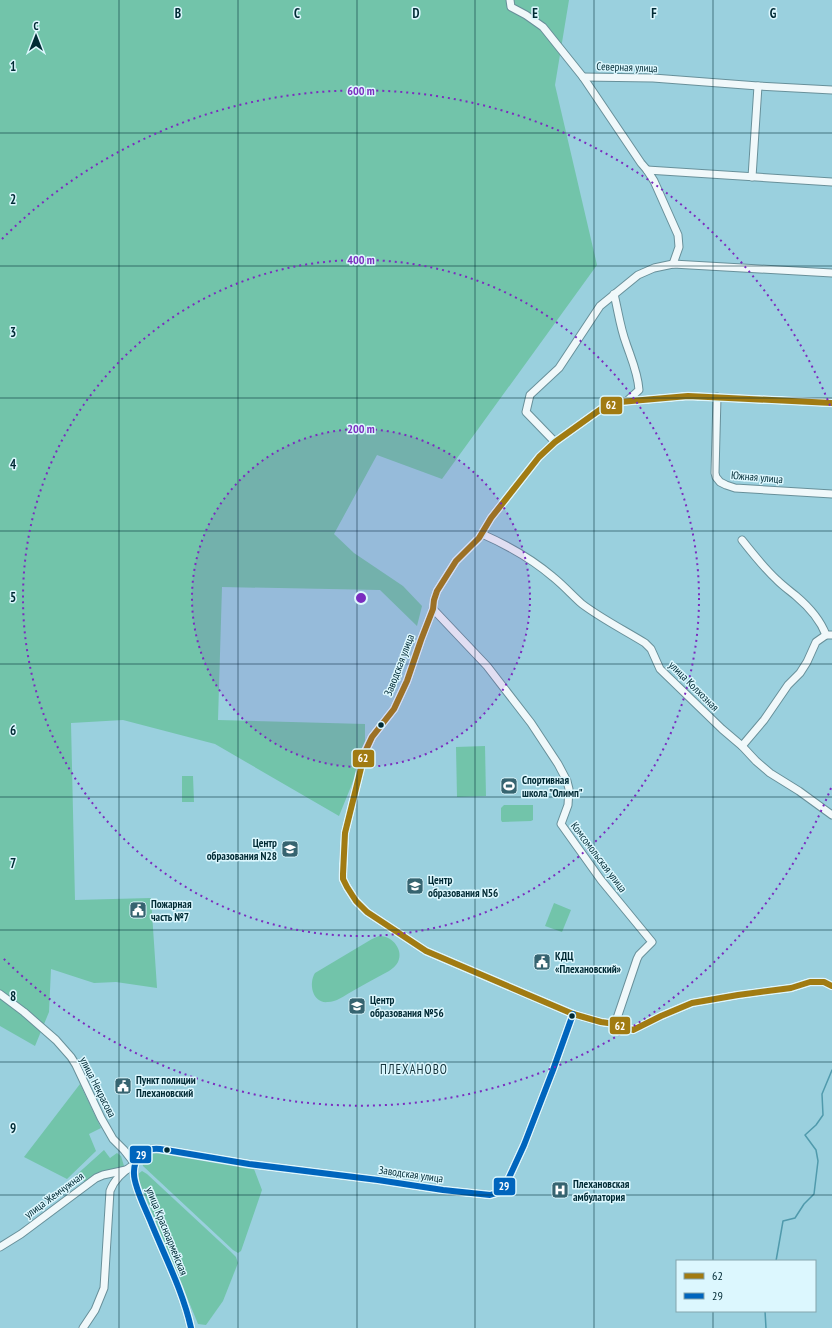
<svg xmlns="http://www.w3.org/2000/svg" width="832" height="1328" font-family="'PT Sans Narrow',sans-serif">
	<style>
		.green { fill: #72c4aa }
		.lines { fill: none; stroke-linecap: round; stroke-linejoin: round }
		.stream { stroke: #509aac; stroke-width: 1.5 }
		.minor-casing { stroke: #68909a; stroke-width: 9 }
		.minor { stroke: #f0f8fa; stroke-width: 7 }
		.bus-1-casing { stroke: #dcf7fe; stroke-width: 9 }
		.bus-2-casing { stroke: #dcf7fe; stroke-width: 9 }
		.bus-1 { stroke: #a17b12; stroke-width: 6 }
		.bus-2 { stroke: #0065bd; stroke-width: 6 }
		.grid { fill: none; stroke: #002a34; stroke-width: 1; stroke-opacity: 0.55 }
		.ring { fill: none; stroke: #7b2cbf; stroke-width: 2; stroke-dasharray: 2 4 }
		.bus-dot { fill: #002a34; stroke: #dcf7fe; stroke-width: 1.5 }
		.labels { text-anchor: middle; stroke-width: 3; stroke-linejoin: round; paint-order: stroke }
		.street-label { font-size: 11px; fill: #002a34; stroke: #dcf7fe }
		.poi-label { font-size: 11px; font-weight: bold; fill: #002a34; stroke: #dcf7fe; text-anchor: start }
		.quarter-label { font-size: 13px; letter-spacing: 1px; fill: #14343c; stroke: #dcf7fe }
		.grid-label { font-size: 13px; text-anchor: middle; font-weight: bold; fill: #002a34; stroke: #dcf7fe; stroke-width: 3; stroke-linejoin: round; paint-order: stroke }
		.centre { fill: #7b2cbf; stroke: #dcf7fe; stroke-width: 2 }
		.ring-label { font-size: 12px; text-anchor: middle; font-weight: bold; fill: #7b2cbf; stroke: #dcf7fe; stroke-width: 3; stroke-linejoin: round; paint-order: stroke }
		.line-badge { stroke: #dcf7fe; stroke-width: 1.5 }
		.badge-label { font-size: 11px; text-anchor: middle; font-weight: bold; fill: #fff }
	</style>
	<rect width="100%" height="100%" fill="#9ad0de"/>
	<g class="green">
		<path d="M0,0H569L555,85L597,265L442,479L377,455L334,534L354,553L403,586L422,606L417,626L380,590L222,587L218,720L365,724V752L339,816L215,744L123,720L71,723L75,900L151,898L157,988L116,982L94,983L51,969L49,1012L35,1046L0,1026Z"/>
		<path d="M485,746L486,796L457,797L456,747Z"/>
		<path d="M182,776H193L194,802H182Z"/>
		<path d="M504,805H533V820L531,821L502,822L501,820V808Z"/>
		<path d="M554,903L571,910L562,932L545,926Z"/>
		<path d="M379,936C392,935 404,950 398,962C396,966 392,969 389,971C376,978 363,985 351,992C344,996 336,1002 328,1002C313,1004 308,984 315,973L372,939Z"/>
		<path d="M80,1084L101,1128L89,1134L96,1151L67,1179L24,1157Z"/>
		<path d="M104,1150L110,1158L117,1153L121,1156L124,1166L85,1182L83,1180L74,1187H70V1182L74,1177Z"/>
		<path d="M158,1152L254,1169L262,1190L241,1251L238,1253L233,1250L143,1166L142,1162C143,1154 151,1153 158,1152Z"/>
		<path d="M142,1171L147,1174L231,1252L236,1257L238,1263L223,1301L206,1325L198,1324L137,1176L138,1174Z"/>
	</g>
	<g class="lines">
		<g class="stream">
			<path d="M776,1261L783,1221L795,1218L804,1204L814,1194L818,1161L816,1150L805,1135L816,1125L823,1115L822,1094L832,1070"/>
			<path d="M765,1311L766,1328"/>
		</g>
		<g class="minor-casing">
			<g id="minor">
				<path d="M510,0L511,7L526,15L543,27L583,77L641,163L647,170L654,181L678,235L679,247L673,264"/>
				<path d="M583,77L653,78L758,86L832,90"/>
				<path d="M647,170L832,182"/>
				<path d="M752,177L758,86"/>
				<path d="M614,294C618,310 620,327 626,343C631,358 638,373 639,390L628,400"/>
				<path d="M717,397L715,473L716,477L720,482L726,485L735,488L832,494"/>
				<path d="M832,403L688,396L620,402L601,409L555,442L539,457L491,518L479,538L456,561L437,591L434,600L433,609L421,640L407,681L394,709L372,737L365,752L345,833L343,874V879L347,887L356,901L367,912L426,951L573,1014L601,1022L615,1024L633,1030L661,1016L692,1003L738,995L791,988L810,982H824L832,986"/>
				<path d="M555,442L526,412L530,395L559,368L600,306L638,275L654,268L673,264L832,273"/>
				<path d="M482,534C507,545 532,559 553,577C563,585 572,595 582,604C602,619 624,630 645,643L651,649L660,669L722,729L742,746L756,761L770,773L799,791L832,815"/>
				<path d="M742,540C753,554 764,568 777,580C783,586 790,591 796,596C809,607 820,619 826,635"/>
				<path d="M433,609L487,666L531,723L558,764L567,781L569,789L568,805L561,824L601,880L652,942L639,955L637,959L615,1024"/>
				<path d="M742,746L764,720L788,685L800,673L807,662L816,642L826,635H832"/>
				<path d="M0,994L24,1012L56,1040L71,1057L76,1065L101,1118L113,1139L124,1150L135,1164"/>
				<path d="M0,1247L21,1234L96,1178L103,1175L126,1170"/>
				<path d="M83,1328L95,1310L104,1288L110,1191C114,1180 125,1170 135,1164"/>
				<path d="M191,1328C183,1291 164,1255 150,1220C145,1208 134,1186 134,1174C133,1158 145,1147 160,1149L249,1164L378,1180L443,1190L490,1195L500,1192L507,1182L524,1145L553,1070L573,1014"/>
			</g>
		</g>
		<use href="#minor" class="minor"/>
		<g class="bus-1-casing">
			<path id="bus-1" d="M832,403L688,396L620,402L601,409L555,442L539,457L491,518L479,538L456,561L437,591L434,600L433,609L421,640L407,681L394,709L372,737L365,752L345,833L343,874V879L347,887L356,901L367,912L426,951L573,1014L601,1022L615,1024L633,1030L661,1016L692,1003L738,995L791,988L810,982H824L832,986"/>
		</g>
		<g class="bus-2-casing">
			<path id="bus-2" d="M191,1328C183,1291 164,1255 150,1220C145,1208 134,1186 134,1174C133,1158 145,1147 160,1149L249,1164L378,1180L443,1190L490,1195L500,1192L507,1182L524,1145L553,1070L573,1014"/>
		</g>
		<use href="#bus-1" class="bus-1"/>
		<use href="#bus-2" class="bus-2"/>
	</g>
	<path class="grid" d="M119,0V1328M238,0V1328M357,0V1328M475,0V1328M594,0V1328M713,0V1261M0,133H832M0,266H832M0,398H832M0,531H832M0,664H832M0,797H832M0,930H832M0,1062H832M0,1195H832M713,1311V1328"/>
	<circle cx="361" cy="598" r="169" fill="#7b2cbf" fill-opacity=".12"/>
	<g class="ring">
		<circle cx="361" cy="598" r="169"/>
		<circle cx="361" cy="598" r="338"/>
		<path d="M831 788A507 507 0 0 1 2 957M2 239A507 507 0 0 1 831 408"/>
	</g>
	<defs>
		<g id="stadium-square" transform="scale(0.9)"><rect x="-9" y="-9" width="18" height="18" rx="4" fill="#366470" stroke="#dcf7fe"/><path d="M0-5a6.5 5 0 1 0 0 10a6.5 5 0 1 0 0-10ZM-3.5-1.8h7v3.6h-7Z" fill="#fff"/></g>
		<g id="school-square" transform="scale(0.9)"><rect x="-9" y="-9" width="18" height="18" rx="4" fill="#366470" stroke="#dcf7fe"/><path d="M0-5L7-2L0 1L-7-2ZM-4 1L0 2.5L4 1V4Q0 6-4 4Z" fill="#fff"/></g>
		<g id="civic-square" transform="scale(0.9)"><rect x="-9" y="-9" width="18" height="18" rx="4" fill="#366470" stroke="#dcf7fe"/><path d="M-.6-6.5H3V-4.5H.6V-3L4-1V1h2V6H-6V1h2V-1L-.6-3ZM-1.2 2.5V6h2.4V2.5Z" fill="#fff"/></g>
		<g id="hospital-square" transform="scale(0.9)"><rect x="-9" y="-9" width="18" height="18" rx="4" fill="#366470" stroke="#dcf7fe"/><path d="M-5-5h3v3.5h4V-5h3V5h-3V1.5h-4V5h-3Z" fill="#fff"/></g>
	</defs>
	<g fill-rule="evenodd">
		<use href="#stadium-square" x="509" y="786"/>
		<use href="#school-square" x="290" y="849"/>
		<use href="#school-square" x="415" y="886"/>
		<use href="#civic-square" x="138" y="910"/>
		<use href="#civic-square" x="542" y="962"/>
		<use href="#school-square" x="357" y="1006"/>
		<use href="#civic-square" x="123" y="1086"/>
		<use href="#hospital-square" x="560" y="1190"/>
	</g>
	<g class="bus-dot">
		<circle cx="381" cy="725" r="3.5"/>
		<circle cx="572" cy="1016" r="3.5"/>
		<circle cx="167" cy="1150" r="3.5"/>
	</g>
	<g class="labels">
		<g class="street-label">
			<text transform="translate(627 67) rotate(2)" y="4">Северная улица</text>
			<text transform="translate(757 477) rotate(5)" y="4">Южная улица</text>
			<text transform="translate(399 665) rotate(-69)" y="4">Заводская улица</text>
			<text transform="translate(694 686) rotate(45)" y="4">улица Колхозная</text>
			<text transform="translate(599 857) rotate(53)" y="4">Комсомольская улица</text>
			<text transform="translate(98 1087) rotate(63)" y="4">улица Некрасова</text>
			<text transform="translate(411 1174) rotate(8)" y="4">Заводская улица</text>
			<text transform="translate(54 1195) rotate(-36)" y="4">улица Жемчужная</text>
			<text transform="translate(167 1231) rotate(68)" y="4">улица Красноармейская</text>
		</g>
		<g class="poi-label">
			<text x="522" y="784">Спортивная<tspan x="522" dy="13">школа "Олимп"</tspan></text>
			<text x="277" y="847" text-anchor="end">Центр<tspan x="277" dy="13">образования N28</tspan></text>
			<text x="428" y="884">Центр<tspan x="428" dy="13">образования N56</tspan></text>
			<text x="151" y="908">Пожарная<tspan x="151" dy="13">часть №7</tspan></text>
			<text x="555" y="960">КДЦ<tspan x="555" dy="13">«Плехановский»</tspan></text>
			<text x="370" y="1004">Центр<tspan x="370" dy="13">образования №56</tspan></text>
			<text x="136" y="1084">Пункт полиции<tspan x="136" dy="13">Плехановский</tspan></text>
			<text x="573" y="1188">Плехановская<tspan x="573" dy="13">амбулатория</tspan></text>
		</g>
		<g class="quarter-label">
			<text x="414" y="1074">ПЛЕХАНОВО</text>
		</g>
	</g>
	<g class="grid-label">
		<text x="178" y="18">B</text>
		<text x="297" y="18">C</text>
		<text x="416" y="18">D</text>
		<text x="535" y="18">E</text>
		<text x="654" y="18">F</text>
		<text x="773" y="18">G</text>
		<text x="13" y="71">1</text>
		<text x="13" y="204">2</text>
		<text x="13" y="337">3</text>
		<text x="13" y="469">4</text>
		<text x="13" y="602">5</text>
		<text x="13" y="735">6</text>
		<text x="13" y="868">7</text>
		<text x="13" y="1001">8</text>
		<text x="13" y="1133">9</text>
	</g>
	<circle cx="361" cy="598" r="6" class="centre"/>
	<g class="ring-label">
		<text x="361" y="95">600 m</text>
		<text x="361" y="264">400 m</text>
		<text x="361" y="433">200 m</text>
	</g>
	<g class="line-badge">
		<rect x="600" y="396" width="23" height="19" rx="4" fill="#a17b12"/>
		<rect x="352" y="749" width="23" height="19" rx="4" fill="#a17b12"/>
		<rect x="609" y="1016" width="22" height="19" rx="4" fill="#a17b12"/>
		<rect x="129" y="1145" width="23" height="19" rx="4" fill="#0065bd"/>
		<rect x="493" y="1177" width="23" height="19" rx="4" fill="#0065bd"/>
	</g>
	<g class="badge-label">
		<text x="611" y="409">62</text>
		<text x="363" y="762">62</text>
		<text x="620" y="1030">62</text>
		<text x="141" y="1159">29</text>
		<text x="504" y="1190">29</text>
	</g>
	<rect x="676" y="1260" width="140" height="52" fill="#dcf7fe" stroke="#84a5ad"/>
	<rect x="684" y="1273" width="20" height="6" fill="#a17b12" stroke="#84a5ad"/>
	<text x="712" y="1280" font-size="12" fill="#002a34">62</text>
	<rect x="684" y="1293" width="20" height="6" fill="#0065bd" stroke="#84a5ad"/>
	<text x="712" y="1300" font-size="12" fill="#002a34">29</text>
	<g transform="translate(36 36)" stroke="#dcf7fe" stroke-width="3" paint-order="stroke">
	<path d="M0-3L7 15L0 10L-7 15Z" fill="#002a34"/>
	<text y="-6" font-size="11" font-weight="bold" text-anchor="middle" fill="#002a34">С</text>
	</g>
</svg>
